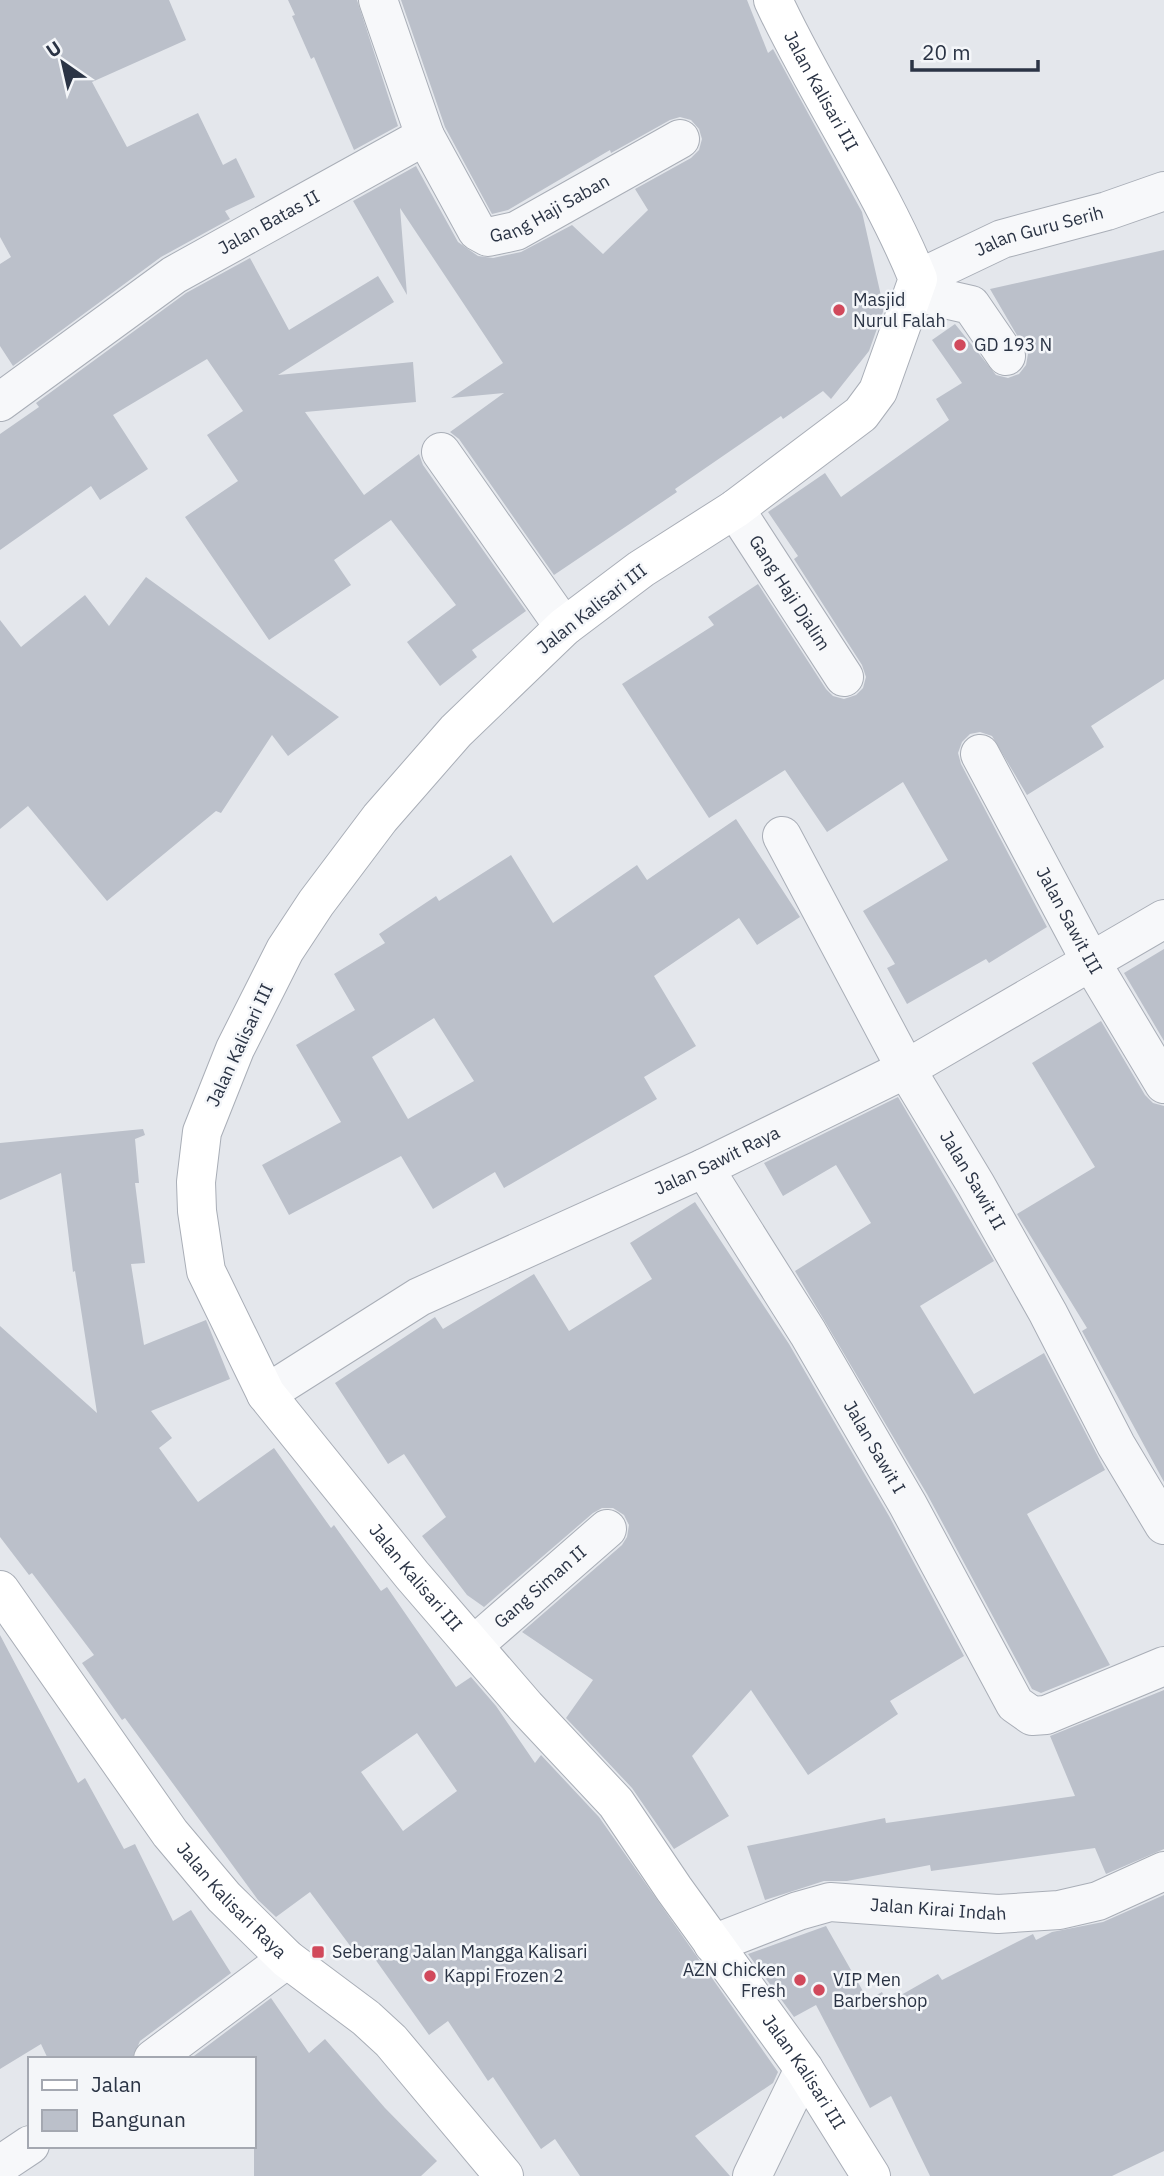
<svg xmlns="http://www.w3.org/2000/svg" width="1164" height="2176" font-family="'IBM Plex Sans',sans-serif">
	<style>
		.building { fill: #bbc0ca; fill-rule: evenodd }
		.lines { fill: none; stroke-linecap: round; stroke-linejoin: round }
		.street-casing { stroke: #a9aeb7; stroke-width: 40 }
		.secondary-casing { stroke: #a9aeb7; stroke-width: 40 }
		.street { stroke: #f7f8fa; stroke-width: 38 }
		.secondary { stroke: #fff; stroke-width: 38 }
		.poi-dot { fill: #d1495b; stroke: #f4f6f9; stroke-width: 2.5 }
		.labels { text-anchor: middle; stroke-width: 5; stroke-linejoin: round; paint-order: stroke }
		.street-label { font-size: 18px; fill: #2b3445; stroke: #f4f6f9 }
		.poi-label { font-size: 18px; fill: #2b3445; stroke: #f4f6f9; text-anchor: start }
	</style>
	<rect width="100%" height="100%" fill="#e4e7ec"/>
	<g class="building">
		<path d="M0,0H169L186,40L92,82L127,147L198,113L223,165L236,158L255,197L225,211L230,219L161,257L13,366L0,346V264L11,257L0,237Z"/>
		<path d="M288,0H357L398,126L354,150L314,57L311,59L292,16L295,15Z"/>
		<path d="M401,0H747L768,53L773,49L862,212L884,309L869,351L831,399L823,391L783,419L781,416L675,489L677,492L554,575L459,439L450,432L504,393L451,398L503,363L400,208L407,295L353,201L416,166L458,242L478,256L493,258L521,252L572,225L603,254L648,210L635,189L691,158L699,150L702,139L699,129L691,120L680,117L670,120L611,153L610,150L508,210L492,214L445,127Z"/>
		<path d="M1164,250V679L1091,726L1104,747L1027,795L992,736L980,732L970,734L962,742L958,753L961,764L1047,927L989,963L986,959L907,1004L887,968L895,964L863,911L948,860L903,782L827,832L785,770L709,818L622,684L714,625L708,617L758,584L826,689L833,696L844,699L856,695L863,688L866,677L862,665L794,559L798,556L768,512L825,473L841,497L949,420L936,399L962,383L932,340L955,324L996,375L1008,378L1019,374L1026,365L1028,354L990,289Z"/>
		<path d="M250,258L289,330L378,276L394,302L278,375L413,362L416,402L305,412L364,495L419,454L423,465L526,611L472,650L477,657L440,686L407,642L456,605L391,520L334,560L351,585L269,640L185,517L238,481L207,435L243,411L207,359L113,415L148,469L100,500L91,486L0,550V434L39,407L36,403L186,293Z"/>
		<path d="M146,577L339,717L288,756L272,735L221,813L216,811L107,901L28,806L0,829V620L21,647L85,595L109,626Z"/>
		<path d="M736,819L800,917L757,945L739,918L654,976L696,1046L644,1077L657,1099L504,1188L495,1172L433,1209L401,1156L289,1215L262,1165L341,1122L296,1045L355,1010L334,974L385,943L379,934L436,896L439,901L511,855L553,923L637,865L647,880ZM434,1018L474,1081L408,1119L372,1057Z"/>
		<path d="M1164,949V1041L1124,973Z"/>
		<path d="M1101,1021L1145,1095L1153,1103L1164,1106V1482L1082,1331L1087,1328L1017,1214L1095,1167L1032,1063Z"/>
		<path d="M898,1097L994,1261L920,1306L974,1394L1044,1353L1105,1470L1027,1514L1110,1665L1041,1693L1032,1689L927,1494L795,1271L871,1223L836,1165L783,1196L764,1163Z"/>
		<path d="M143,1129L145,1135L135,1139L139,1183H135L145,1263L131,1264L144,1345L206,1320L230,1379L151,1411L172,1438L159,1448L198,1502L274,1448L331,1528L334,1525L381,1591L387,1587L456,1687L471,1677L496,1706L535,1763L541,1755L599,1817L778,2072L773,2083L695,2136L730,2176H580L555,2139L541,2149L493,2077L488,2081L448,2021L429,2035L370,1952L360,1959L310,1892L276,1917L258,1900L125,1718L122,1720L82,1663L94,1655L32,1573L29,1575L0,1537V1326L97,1413L75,1271L73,1272L61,1173L0,1200V1143ZM417,1733L457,1791L403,1831L361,1772Z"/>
		<path d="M695,1202L789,1344L889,1516L964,1656L890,1701L898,1714L808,1775L751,1690L692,1756L729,1816L674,1849L632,1788L566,1718L593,1680L522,1632L622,1545L627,1537L629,1525L624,1515L613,1508H602L593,1513L484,1607L467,1595L422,1536L446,1517L404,1454L388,1464L335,1383L435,1317L443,1329L534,1274L569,1331L652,1279L630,1243Z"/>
		<path d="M0,1635L78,1783L85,1778L124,1849L135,1844L173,1921L191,1910L231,1973L140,2041L132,2059H48L41,2044L0,2069Z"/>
		<path d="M1164,1690V1849L1106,1874L1095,1848L931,1871L930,1865L847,1881H824L765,1900L747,1846L885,1818L886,1823L1075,1796L1050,1736Z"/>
		<path d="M1164,1895V2151L1112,2176H930L891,2096L870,2108L816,2005L794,2017L748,1954L826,1926L868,2000L882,1992L887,2003L938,1974L942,1980L1033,1934L1036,1940L1052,1932L1103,1922Z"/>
		<path d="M271,1998L309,2053L325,2039L385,2108L437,2161L421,2176H254V2059H190Z"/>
	</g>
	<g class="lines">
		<g class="street-casing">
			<g id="street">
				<path id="s1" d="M425,136L477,231L488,237L516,231L680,139"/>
				<path id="s2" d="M918,279L1002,239L1107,211L1164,191"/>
				<path d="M914,292L971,305L1006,356"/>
				<path id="s3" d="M0,402L174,275L425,136L378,0"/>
				<path d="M441,452L564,627"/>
				<path id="s4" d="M735,509L844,677"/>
				<path id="s5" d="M980,754L1091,962L1164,1084"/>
				<path id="s6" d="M782,836L906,1069L976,1185L1048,1313L1116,1445L1164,1525"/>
				<path id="s7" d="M704,1168L808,1333L908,1505L1015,1704L1032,1716L1046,1715L1164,1666"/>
				<path id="s8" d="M266,1394L419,1297L704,1168L906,1069L1164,919"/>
				<path id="s9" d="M474,1645L607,1529"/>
				<path id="s10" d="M713,1944L798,1911L830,1902L998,1914L1059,1910L1098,1901L1164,1871"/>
				<path d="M153,2059L287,1959"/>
				<path d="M0,2165L30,2145"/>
				<path d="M752,2176L804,2069"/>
			</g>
		</g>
		<g class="secondary-casing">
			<g id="secondary">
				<path id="s11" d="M773,0C817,95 879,183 918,279L878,391L861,414L735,509L641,569L564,627L456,731L380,818L316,903L285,950L235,1049L202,1132L196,1182L197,1211L206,1271L266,1394L412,1575L526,1707L616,1803L674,1889L804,2069L871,2176"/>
				<path id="s12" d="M0,1590L170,1833L224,1897L287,1959L366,2018L391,2041L504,2176"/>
			</g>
		</g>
		<use href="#street" class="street"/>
		<use href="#secondary" class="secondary"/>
	</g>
	<g class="poi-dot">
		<circle cx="839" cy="310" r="7"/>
		<circle cx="960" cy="345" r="7"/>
		<rect x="311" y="1945" width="14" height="14" rx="3.5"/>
		<circle cx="430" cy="1976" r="7"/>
		<circle cx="800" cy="1980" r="7"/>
		<circle cx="819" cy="1990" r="7"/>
	</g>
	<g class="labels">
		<g class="street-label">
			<text dy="6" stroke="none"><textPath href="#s11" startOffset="103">Jalan Kalisari III</textPath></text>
			<text dy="6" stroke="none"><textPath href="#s1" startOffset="189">Gang Haji Saban</textPath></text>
			<text dy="6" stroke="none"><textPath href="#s3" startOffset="324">Jalan Batas II</textPath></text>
			<text dy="6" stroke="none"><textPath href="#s2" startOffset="131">Jalan Guru Serih</textPath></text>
			<text dy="6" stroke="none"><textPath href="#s4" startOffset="100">Gang Haji Djalim</textPath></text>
			<text transform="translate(592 609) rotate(-38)" y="6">Jalan Kalisari III</text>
			<text dy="6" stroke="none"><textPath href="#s5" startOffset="189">Jalan Sawit III</textPath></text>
			<text transform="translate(240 1045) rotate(-65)" y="6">Jalan Kalisari III</text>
			<text dy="6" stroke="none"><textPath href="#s8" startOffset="509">Jalan Sawit Raya</textPath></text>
			<text dy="6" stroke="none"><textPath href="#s6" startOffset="394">Jalan Sawit II</textPath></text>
			<text dy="6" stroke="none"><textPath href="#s7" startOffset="327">Jalan Sawit I</textPath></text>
			<text dy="6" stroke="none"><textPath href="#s11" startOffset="1970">Jalan Kalisari III</textPath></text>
			<text dy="6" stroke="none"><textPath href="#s9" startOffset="88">Gang Siman II</textPath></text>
			<text dy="6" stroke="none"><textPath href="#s12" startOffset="388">Jalan Kalisari Raya</textPath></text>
			<text dy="6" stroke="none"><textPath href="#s10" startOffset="233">Jalan Kirai Indah</textPath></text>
			<text dy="6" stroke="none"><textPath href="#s11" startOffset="2600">Jalan Kalisari III</textPath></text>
		</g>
		<g class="poi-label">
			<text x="853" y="306">Masjid<tspan x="853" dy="21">Nurul Falah</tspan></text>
			<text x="974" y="351">GD 193 N</text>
			<text x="332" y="1958">Seberang Jalan Mangga Kalisari</text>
			<text x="786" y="1976" text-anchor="end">AZN Chicken<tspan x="786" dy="21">Fresh</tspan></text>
			<text x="444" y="1982">Kappi Frozen 2</text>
			<text x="833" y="1986">VIP Men<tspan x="833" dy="21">Barbershop</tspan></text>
		</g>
	</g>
	<rect x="28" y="2057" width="228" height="91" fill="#f4f6f9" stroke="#a4a8b1" stroke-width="2"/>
	<rect x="42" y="2080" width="35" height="10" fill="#ffffff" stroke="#a4a8b1" stroke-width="2"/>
	<text x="91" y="2092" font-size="21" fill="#2b3445">Jalan</text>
	<rect x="42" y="2110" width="35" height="21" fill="#bbc0ca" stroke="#a4a8b1" stroke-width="2"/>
	<text x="91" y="2127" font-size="21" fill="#2b3445">Bangunan</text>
	<g transform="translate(63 63) rotate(326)" stroke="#f4f6f9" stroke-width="5" paint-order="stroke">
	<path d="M0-5L12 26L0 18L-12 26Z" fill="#2b3445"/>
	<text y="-10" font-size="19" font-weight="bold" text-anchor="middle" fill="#2b3445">U</text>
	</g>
	<path d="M912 60v10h126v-10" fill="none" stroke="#2b3445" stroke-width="3.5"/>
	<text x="922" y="60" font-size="21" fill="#2b3445" stroke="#f4f6f9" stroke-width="5" paint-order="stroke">20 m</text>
</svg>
